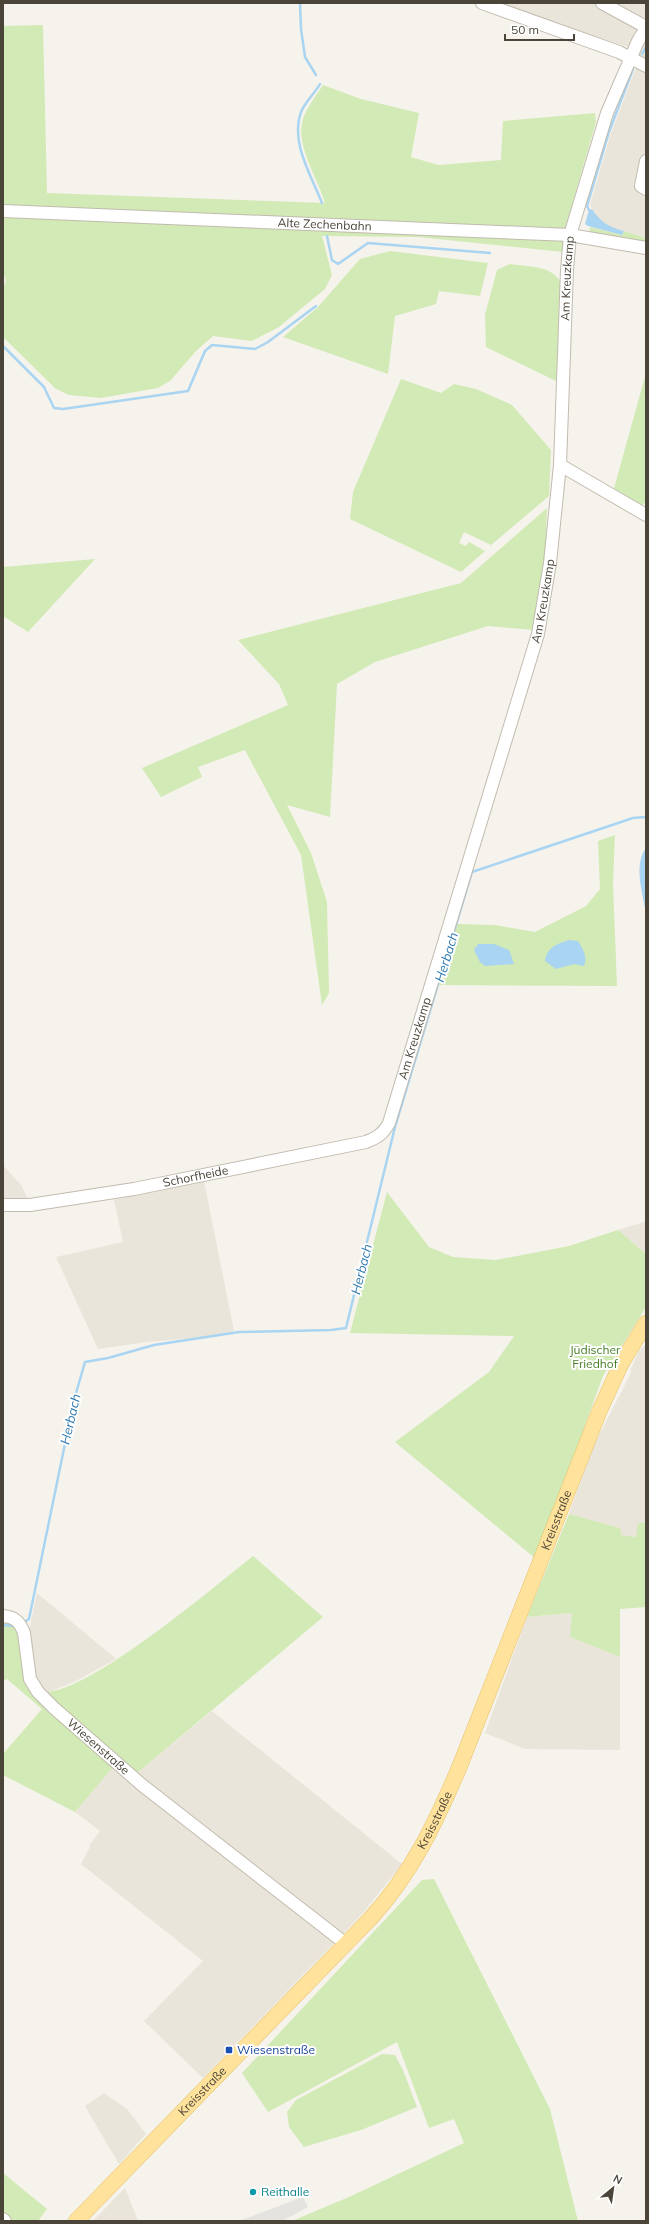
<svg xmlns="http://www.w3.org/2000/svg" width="649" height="2224" font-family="Mulish,sans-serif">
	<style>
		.residential { fill: #eae5da }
		.green { fill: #d2eab5 }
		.parking { fill: #e5e3e0 }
		.water { fill: #a9d4f2 }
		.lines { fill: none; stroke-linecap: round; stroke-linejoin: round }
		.stream { stroke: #a9d4f2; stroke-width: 2.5 }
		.minor-casing { stroke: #c2bbae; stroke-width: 14 }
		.major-casing { stroke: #e6c16a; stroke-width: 16 }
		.minor { stroke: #fff; stroke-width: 12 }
		.major { stroke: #ffe39c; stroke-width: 15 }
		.transit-dot { fill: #1a4fb4; stroke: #fff; stroke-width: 1.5 }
		.culture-dot { fill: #0f9aa8; stroke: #fff; stroke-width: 1.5 }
		.labels { text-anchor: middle; stroke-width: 4; stroke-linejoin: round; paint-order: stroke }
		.street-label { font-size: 12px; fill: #4b4439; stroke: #fff }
		.park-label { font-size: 12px; fill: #4a7f2a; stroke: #fff }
		.transit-label { font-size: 12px; fill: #164399; stroke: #fff; text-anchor: start }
		.culture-label { font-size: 12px; fill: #0d838f; stroke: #fff; text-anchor: start }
		.water-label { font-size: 13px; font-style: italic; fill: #2e7ab2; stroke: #fff }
	</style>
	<rect width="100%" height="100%" fill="#f6f3ec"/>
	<g class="residential">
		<path d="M495,3H646V19L628,47Z"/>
		<path d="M646,39V238L609,227L597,217L590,205L610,136L636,67V54Z"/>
		<path d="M3,1165L21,1185L29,1201L3,1200Z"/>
		<path d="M204,1181L234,1331L207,1337L147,1342L98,1349L56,1257L123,1242L114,1200Z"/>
		<path d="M646,1218V1254L618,1230L644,1222Z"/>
		<path d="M646,1344V1523L638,1524L637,1537L620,1535V1528L569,1514L593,1447L632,1371H630L639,1351Z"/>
		<path d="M37,1593L116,1659L74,1682L49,1692H43L35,1685L29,1631Z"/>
		<path d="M573,1613L570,1637L620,1657V1750L525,1749L485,1733L527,1617Z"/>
		<path d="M212,1711L402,1864L362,1914L203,2078L144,2021L203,1961L81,1864L90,1847L89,1846L100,1831L75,1812L114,1766L130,1779Z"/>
		<path d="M104,2093L127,2109L146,2134L119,2164L85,2106Z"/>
		<path d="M125,2188L138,2221H93Z"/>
	</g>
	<g class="green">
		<path d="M43,25L47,193L325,203C318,179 297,148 302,123C305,109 316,96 323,85L361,99L419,113L411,157L438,165L501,160L503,121L595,113L596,122L571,208L563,252L418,237L322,236L332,275L325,289L279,327L252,341L213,336L196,351L170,381L158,388L101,398L69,395L56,389L3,337V288L6,281L3,272V26Z"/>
		<path d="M590,227L622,235L624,231L646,238V246L589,233Z"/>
		<path d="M390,251L488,263L480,296L439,291L436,304L395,316L388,374L283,337L318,307L360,259Z"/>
		<path d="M510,264C530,267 552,265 562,284L556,381L486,347L485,315L497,270Z"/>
		<path d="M646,373V500L643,505L613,492Z"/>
		<path d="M401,379L441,393L454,384L476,389L512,405L551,450L549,496L491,545L464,532L459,543L466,546L469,542L485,551L461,572L350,519L353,492Z"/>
		<path d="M547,508L545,561L534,630L488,626L375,662L337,684L330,817L287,805L311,853L327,902L329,993L322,1005L301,855L245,750L198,767L202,777L161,797L142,768L288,705L279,684L238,640L461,583Z"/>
		<path d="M95,559L28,632L3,616V567Z"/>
		<path d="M615,835L613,884L617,986L439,985L457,924L495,925L535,932L586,906L600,889L598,841Z"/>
		<path d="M387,1192L429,1247L453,1257L496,1260L569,1246L618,1230L646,1254V1307L603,1376L536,1559L395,1442L489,1372L514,1336L350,1333Z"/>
		<path d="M569,1514L620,1528L621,1535L636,1537L638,1523H646V1607L620,1609V1657L570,1637L572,1613L527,1617Z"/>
		<path d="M253,1556L323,1617L130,1779L114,1766L75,1812L3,1775V1754L42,1709L7,1679L3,1681V1619L18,1627L23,1668L43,1692C87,1695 215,1586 253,1556Z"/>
		<path d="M434,1879L550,2109L578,2221H292L349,2197L464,2143L454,2119L429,2128L397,2042L268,2112L242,2073L422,1880Z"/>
		<path d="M382,2054L395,2055L403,2070L417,2107L361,2130L304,2147L289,2127L287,2112L296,2100Z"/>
		<path d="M3,2173L47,2209L38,2221H3Z"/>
	</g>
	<path class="parking" d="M303,2197L308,2207L282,2221H239Z"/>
	<g class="water">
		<path d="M592,209C600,222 609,227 624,231L622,235L588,226L585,224L589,210Z"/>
		<path d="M646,848V913C643,894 633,865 646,848Z"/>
		<path d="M569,940L578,941C583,949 588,957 584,966L574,964L556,969L545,961C547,947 557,944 569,940Z"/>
		<path d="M478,944H494L509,950L514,964L485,966L480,962L474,950Z"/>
	</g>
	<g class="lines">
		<g class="stream">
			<path d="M300,3L301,29L305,57L316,75"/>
			<path d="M642,54L646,47"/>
			<path d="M320,84C315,93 305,102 301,112C290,142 311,175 322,203"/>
			<path d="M589,210L587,206L609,132L633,69"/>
			<path d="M327,236L332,260L338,264L368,243L490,253"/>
			<path d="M3,346L44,387L54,408L63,409L188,391L205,351L212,345L255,349L268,342L316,306"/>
			<path d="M23,1623L29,1619L74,1400L85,1362L108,1358L154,1345L239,1332L331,1330L346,1328L395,1127L472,872L633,818L646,817"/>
			<path d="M3,1625L14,1626"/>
		</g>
		<g class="minor-casing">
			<g id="minor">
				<path d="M482,3L619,52L646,66"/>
				<path d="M602,3L646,27"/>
				<path d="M646,161L641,186L646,189"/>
				<path id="s1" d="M3,211L570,235L646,248"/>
				<path d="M560,465L646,515"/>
				<path id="s2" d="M3,1205H30L134,1189L366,1142C378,1137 383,1134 389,1123L538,634L550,563L560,465L567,270L570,235L607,113L638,41L646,28"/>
				<path id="s3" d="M3,1616C15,1617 20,1622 24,1633L30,1679L38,1692L54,1708L142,1785L346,1944"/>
				<path d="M3,2219L5,2221"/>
			</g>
		</g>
		<g class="major-casing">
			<g id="major">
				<path id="s4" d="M76,2221L370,1919C412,1873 435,1824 459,1768L599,1412L621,1364L646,1323"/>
			</g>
		</g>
		<use href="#minor" class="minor"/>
		<use href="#major" class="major"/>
	</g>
	<rect class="transit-dot" x="225" y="2046" width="8" height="8" rx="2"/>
	<circle class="culture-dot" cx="253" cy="2192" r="4"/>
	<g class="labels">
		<g class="street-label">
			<text dy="4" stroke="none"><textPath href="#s1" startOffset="322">Alte Zechenbahn</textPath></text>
			<text dy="4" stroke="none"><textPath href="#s2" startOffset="1268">Am Kreuzkamp</textPath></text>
			<text dy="4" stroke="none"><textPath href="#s2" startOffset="944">Am Kreuzkamp</textPath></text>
			<text dy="4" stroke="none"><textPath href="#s2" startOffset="488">Am Kreuzkamp</textPath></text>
			<text dy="4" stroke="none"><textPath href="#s2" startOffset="195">Schorfheide</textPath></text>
			<text dy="4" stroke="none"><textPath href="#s4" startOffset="864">Kreisstraße</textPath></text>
			<text dy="4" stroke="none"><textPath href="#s3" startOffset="172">Wiesenstraße</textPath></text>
			<text dy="4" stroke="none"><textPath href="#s4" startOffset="540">Kreisstraße</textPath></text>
			<text dy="4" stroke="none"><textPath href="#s4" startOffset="181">Kreisstraße</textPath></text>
		</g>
		<g class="park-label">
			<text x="595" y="1354">Jüdischer<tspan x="595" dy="14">Friedhof</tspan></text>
		</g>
		<g class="transit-label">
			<text x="237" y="2054">Wiesenstraße</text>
		</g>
		<g class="culture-label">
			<text x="261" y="2196">Reithalle</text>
		</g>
		<g class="water-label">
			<text transform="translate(446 957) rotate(-73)" y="5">Herbach</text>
			<text transform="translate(361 1269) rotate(-76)" y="5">Herbach</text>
			<text transform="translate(70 1419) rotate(-77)" y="5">Herbach</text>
		</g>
	</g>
	<rect width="649" height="2224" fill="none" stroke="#4b4439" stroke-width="8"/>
	<g transform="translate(613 2188) rotate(29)" stroke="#ffffff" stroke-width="3" paint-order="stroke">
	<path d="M0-3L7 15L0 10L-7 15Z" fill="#4b4439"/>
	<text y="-6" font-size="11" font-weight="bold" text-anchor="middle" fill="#4b4439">N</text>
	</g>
	<path d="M505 34v6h69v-6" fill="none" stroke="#4b4439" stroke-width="2"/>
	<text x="511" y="34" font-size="12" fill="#4b4439" stroke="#ffffff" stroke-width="3" paint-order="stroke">50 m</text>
</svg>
